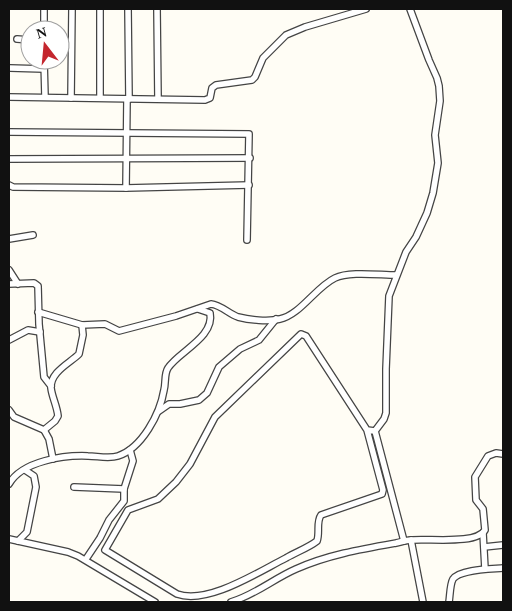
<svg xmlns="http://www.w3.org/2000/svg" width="512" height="611" font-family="'Times New Roman',serif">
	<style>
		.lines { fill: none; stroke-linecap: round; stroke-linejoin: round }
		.street-casing { stroke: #444; stroke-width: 8 }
		.street { stroke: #fff; stroke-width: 5.5 }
	</style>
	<rect width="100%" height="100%" fill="#fffdf5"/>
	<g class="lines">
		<g class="street-casing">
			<g id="street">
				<path d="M44,9V30"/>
				<path d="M128,9L129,99"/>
				<path d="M157,9L158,99"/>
				<path d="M17,39L30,40"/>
				<path d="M44,60L45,97"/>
				<path d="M10,68L44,69"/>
				<path d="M9,97L205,100L210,98L212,88L216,85L252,80L255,77L263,58L286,35L305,27L366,9"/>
				<path d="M71,98L72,9"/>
				<path d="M100,98V9"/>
				<path d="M9,132L249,134L247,240"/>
				<path d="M9,159L250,158"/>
				<path d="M9,185L13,187L126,188L249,185"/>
				<path d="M126,188L127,99"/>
				<path d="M9,239L33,235"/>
				<path d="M9,270L18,284"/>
				<path d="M9,284L34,283L38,286L39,324L44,377L51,386"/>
				<path d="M38,312L82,325L105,324L119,331L176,316L211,304C221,305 229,314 238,317C250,320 268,322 280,319C300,315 316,287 335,278C349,271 379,275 396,275"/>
				<path d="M9,340L28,330L40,332"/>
				<path d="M9,410L14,417L44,430L49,439L53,459"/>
				<path d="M159,411L169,404H180L199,400L207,393L219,367L240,349L259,340L276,319"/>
				<path d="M44,430L55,421L58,416C57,406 52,397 51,388C50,372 70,363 79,354L83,335L82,325"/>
				<path d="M367,430L383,490L382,494L321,515C316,522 320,533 317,541C308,548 296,552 286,558C258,572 208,605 177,594L105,550L128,510L158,499L176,482L190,464L215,417L301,334L306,336L367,430L375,431"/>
				<path d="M9,484C22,461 64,455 88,456C97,456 109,459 118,456C142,448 160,414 164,390C166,383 164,374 168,368C178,352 215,337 210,313L198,309"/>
				<path d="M74,487L124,489"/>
				<path d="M483,533L485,569"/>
				<path d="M9,539L68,552L78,556L155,602"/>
				<path d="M411,540L423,602"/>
				<path d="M18,541L27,532L36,487L34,476L25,470"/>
				<path d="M404,541L375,431L384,419L386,413V369L389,296L406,252L416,237L427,213L433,193L438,163L435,135L440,101L439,86L437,78L429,60L410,9"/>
				<path d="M484,547L503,545"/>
				<path d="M86,559L100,538L109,520L124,501V489L133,461L130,450"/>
				<path d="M231,602C255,595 273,579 296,569C327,555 362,549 396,543C401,542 406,540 411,540C427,538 477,545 485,530L483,509L476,500L475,477L488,456L496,453L503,454"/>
				<path d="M449,602C450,596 450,584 453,579C460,569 492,569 503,568"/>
			</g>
		</g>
		<use href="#street" class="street"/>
	</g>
	<rect width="512" height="611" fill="none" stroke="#111111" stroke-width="20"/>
	<g transform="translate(45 45) rotate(344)"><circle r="24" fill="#ffffff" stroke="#a0a0a0"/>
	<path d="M0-4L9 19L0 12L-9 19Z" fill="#c4262e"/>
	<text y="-8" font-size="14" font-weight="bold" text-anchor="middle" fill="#111111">N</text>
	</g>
</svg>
